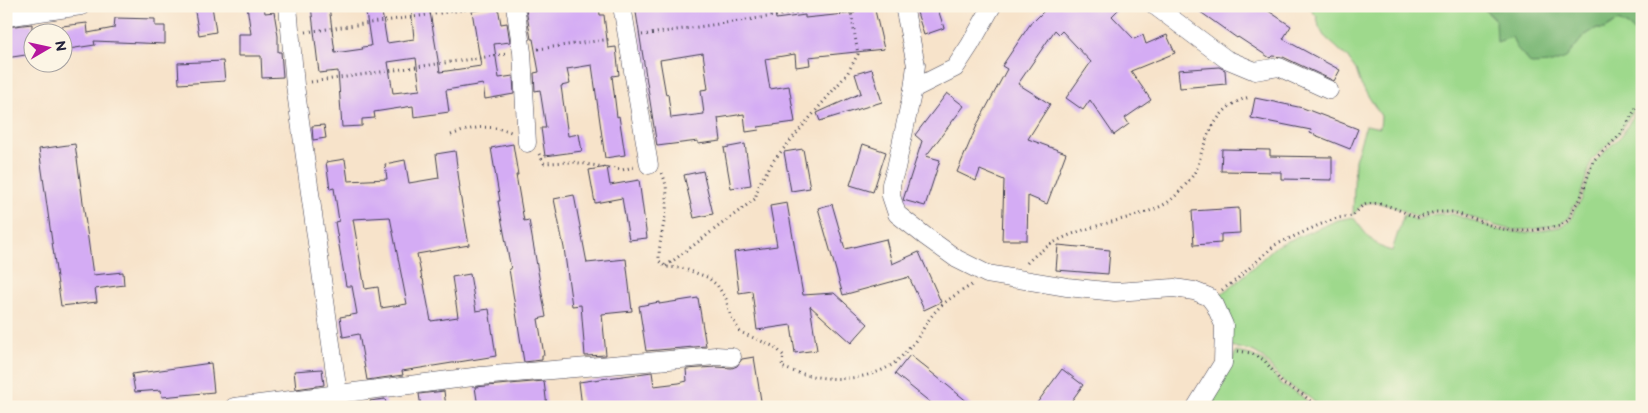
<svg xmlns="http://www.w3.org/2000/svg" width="1648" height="413" font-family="'Balsamiq Sans',sans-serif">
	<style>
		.green { fill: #9ed98c; stroke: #607e64 }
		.forest { fill: #7eb978; stroke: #506e5a }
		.building { fill: #d4acf4; fill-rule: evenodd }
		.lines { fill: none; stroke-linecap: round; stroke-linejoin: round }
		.minor-casing { stroke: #423f50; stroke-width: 19 }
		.path { stroke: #423f50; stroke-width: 3; stroke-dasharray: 1 4; stroke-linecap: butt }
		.minor { stroke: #fff; stroke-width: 18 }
	</style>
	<rect width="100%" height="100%" fill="#fcf5e5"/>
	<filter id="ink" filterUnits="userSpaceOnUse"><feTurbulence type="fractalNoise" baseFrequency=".02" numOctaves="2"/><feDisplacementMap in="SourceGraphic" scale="10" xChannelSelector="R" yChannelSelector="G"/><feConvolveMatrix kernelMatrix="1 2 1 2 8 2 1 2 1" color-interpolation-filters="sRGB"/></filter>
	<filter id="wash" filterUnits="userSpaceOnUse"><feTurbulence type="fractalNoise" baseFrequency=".0096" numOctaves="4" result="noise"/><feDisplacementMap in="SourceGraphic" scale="20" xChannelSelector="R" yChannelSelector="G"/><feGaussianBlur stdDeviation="1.12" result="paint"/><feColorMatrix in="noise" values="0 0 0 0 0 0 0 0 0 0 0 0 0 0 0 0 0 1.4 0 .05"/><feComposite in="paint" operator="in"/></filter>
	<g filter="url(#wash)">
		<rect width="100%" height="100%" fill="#f7e3ca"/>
		<g class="green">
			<path d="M1308,6H1481L1512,37L1565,58L1584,36L1595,29H1604L1618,21L1628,26L1642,38V101L1635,107L1620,133L1592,160L1579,200L1573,207L1568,219L1558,225L1529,230H1514L1499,227L1453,211H1435L1417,217C1404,211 1375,197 1362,205C1359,207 1356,212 1353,215L1355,160L1366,125L1380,128L1381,116L1361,85L1356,70L1347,57L1324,36L1319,27L1317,17Z"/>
			<path d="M1642,104V407H1319C1309,394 1295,391 1283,381C1272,372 1267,357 1252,351C1244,349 1237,349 1229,345L1217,301L1219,295L1237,282L1276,246L1338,220L1353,217C1365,232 1373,247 1392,251L1404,214L1416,220L1435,214H1453L1498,230L1514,232L1529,233L1559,227L1570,221L1575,208L1581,201L1594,162L1622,135L1637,109Z"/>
			<path d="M1236,352L1251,355L1263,361L1282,385L1300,395L1314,407H1210Z"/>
		</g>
		<path class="forest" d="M1481,6H1642V38L1628,26L1618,21L1604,29H1595L1584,36L1566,58L1552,63L1531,64L1516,47L1512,37L1497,42L1496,20Z"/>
		<g id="blocks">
			<g class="building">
				<path d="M194,6H212L216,32L199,35Z"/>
				<path d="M247,6H264L265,13L274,12L278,36V52H281L283,77L262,78L261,56H238V34H251Z"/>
				<path d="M311,6H329L335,53L363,49L362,47L371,46L365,6H381L387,43L414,39L411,6H429L440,72L481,66L472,11L498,7L501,24L507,23L510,42L494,44L499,78L513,76L514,94L485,99L483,84L446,90L449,112L414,117L413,106L374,112L375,118L362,119V126L342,127L338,71L319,73ZM416,58L420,90L393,93L388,62Z"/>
				<path d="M544,6H599L600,15H604L608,48L616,47L619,75L612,76L617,117L619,116L625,155L605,158L592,65L567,69L570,84L561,86L568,136L579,134L582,151L545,156L541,128H546L540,90L535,91L534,73L539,72L533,39H531L526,9Z"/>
				<path d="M635,6H774L776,19L805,15V18L855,13L854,9L874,6L884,49L809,57L810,65L796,67L795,54L765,59L770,89L789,86L795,122L758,127L759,130L746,132L744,114L718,118L721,141L698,144V141L657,146ZM703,53L708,89L701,90L704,114L671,118L668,94L666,95L660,60Z"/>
				<path d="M915,6H937L944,28L924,35Z"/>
				<path d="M1049,6H1122L1112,16L1134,39L1143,35L1146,44L1167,35L1175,53L1131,71L1151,100L1125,118L1129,124L1114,135L1090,100L1083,110L1066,98L1091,62L1062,31L1059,34L1055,30L1018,84L1050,104L1028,139L1066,153L1047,204L1028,196L1027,240H1002L1004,180L980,170L976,181L957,172L978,123L1007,69L1002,66L1033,20L1034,21Z"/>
				<path d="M1192,6H1261L1291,26L1283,39L1340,70L1334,81L1283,57L1272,56L1270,58L1238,37L1237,38Z"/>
				<path d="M115,18L155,19V26H165V44L94,41L95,45L62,50V26L87,23L88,33L114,28Z"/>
				<path d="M32,24V54L6,58V27Z"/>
				<path d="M223,61L225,81L179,84L178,63Z"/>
				<path d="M1219,67L1225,70L1226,84L1180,88L1178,70Z"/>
				<path d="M872,69L882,102L820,121L817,113L861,93L855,74Z"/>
				<path d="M947,93L964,106L926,156L940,160L925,206L903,200L922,141L915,135Z"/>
				<path d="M1255,98L1303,108L1358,129L1350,149L1310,133L1311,130L1251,118Z"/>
				<path d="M324,125L326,138L313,140L312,126Z"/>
				<path d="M75,144L93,275L123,272L124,285L95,289L97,302L61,306L39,149Z"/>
				<path d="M513,144L518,175H516L524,221L529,220L546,317L538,319L544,355H542V360L524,362L509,269H511L498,201H500L491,148Z"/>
				<path d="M745,144L751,185L731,188L724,148Z"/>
				<path d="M863,144L886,152L873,192L850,185Z"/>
				<path d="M803,149L810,188L791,191L784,152Z"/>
				<path d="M1222,149L1270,150V156L1332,157V180L1281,179V172L1221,171Z"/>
				<path d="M455,151L460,188H459L469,245L417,254L422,279H423L431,321L458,317L452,277L470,274L476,311L489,309L496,356L402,371L403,375L367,380L359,334L343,337L340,317L357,314L352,286H346L335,222L339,221L334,188L330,189L326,162L345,159L348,181L387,179L385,164L405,160L409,183L439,178L436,154ZM390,217L407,304L381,308L378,287L365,289L353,219Z"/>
				<path d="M607,167L610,185L639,180L647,238L629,240L622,198L595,203L589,170Z"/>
				<path d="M703,171L713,214L694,218L684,175Z"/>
				<path d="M574,195L587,263L626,259L632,311L602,314L606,355L585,356L581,305L572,306L564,248L554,199Z"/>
				<path d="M787,203L803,295L834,293L868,324L851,343L810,306L817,350L795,353L791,325L757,330L752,291L739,293L734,252L777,246L770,206Z"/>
				<path d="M832,204L845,249L886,239L892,264L919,252L941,302L924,310L909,277L843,295L818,208Z"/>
				<path d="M1239,208L1240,233L1221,234V243L1194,245L1192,211Z"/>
				<path d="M1058,245L1110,250L1108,274L1056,270Z"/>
				<path d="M698,298L706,346L646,351L639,306L659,302V304Z"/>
				<path d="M910,355L974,407H936L895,374Z"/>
				<path d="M754,357L762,407H641V405L626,407H582L579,382L652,372L654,386L679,383L687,381L686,369L716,367L732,368L737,366L742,359Z"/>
				<path d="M211,363L214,392L162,397L161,390L135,392L132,374Z"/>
				<path d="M322,369L324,385L296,389L294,371Z"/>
				<path d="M1062,369L1083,385L1067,407H1034Z"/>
				<path d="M544,381L547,407H478L475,387Z"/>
				<path d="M444,391L446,407H421L419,394Z"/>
				<path d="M385,399L387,407H371L370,401Z"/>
			</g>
		</g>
	</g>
	<g filter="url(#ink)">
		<use href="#blocks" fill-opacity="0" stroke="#423f50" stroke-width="1"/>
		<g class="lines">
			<g class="minor-casing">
				<g id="minor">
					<path d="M288,6L295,85L338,394"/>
					<path d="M515,6L522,52L527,143"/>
					<path d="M622,6L649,165"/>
					<path d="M904,6L916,65L913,89L896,168L891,184V196L897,214L925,236L957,259L987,274L1067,287L1115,292L1174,288L1194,291L1209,297L1215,305L1224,325L1223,363L1196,407"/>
					<path d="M1155,6L1226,59L1255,71L1279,67L1329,90"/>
					<path d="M6,17L81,6"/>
					<path d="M913,89L955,68L970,45L992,6"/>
					<path d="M234,407L481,376L716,356L732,357"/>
				</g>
			</g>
			<g class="path">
				<path d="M306,32L491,6"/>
				<path d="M642,35L843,6"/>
				<path d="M538,49L611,39"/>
				<path d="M311,82L507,54"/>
				<path d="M451,135C473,127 489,124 511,132"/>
				<path d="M539,154L544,163L573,162L622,170L634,167"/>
				<path d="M662,173C675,202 658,231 659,261L666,267L682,268L707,277L717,285L726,299L730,314L740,332L775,347L783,355L782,367C814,381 859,384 890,366C897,362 906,352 912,345C921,335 926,321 936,311C945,300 961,292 973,284"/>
				<path d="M1027,263C1056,233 1095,227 1134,216C1146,212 1162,208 1172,199C1179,193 1193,177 1196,170C1199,164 1200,157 1202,151C1210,127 1223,103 1250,97"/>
				<path d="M666,266L755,199L759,184L774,160L847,74L858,54L850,6"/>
				<path d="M1222,290L1236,280L1275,245L1319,225L1337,218L1353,216C1356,213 1360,207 1364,205C1381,199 1402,212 1417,218L1435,212H1453L1498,228L1514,231H1529L1559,226L1569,220L1574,207L1580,200L1593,161L1621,134L1636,108L1642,102"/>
				<path d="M1238,351L1251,353L1264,360L1283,384L1301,393L1317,407"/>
			</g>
			<use href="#minor" class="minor"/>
		</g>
	</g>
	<rect width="1648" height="413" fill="none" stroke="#fcf5e5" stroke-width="25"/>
	<g transform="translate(48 48) rotate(81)"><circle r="24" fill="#fcf5e5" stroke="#a5a1a1"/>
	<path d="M0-4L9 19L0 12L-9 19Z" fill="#b5179e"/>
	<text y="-8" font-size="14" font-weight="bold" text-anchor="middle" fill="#22223b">N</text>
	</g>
</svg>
